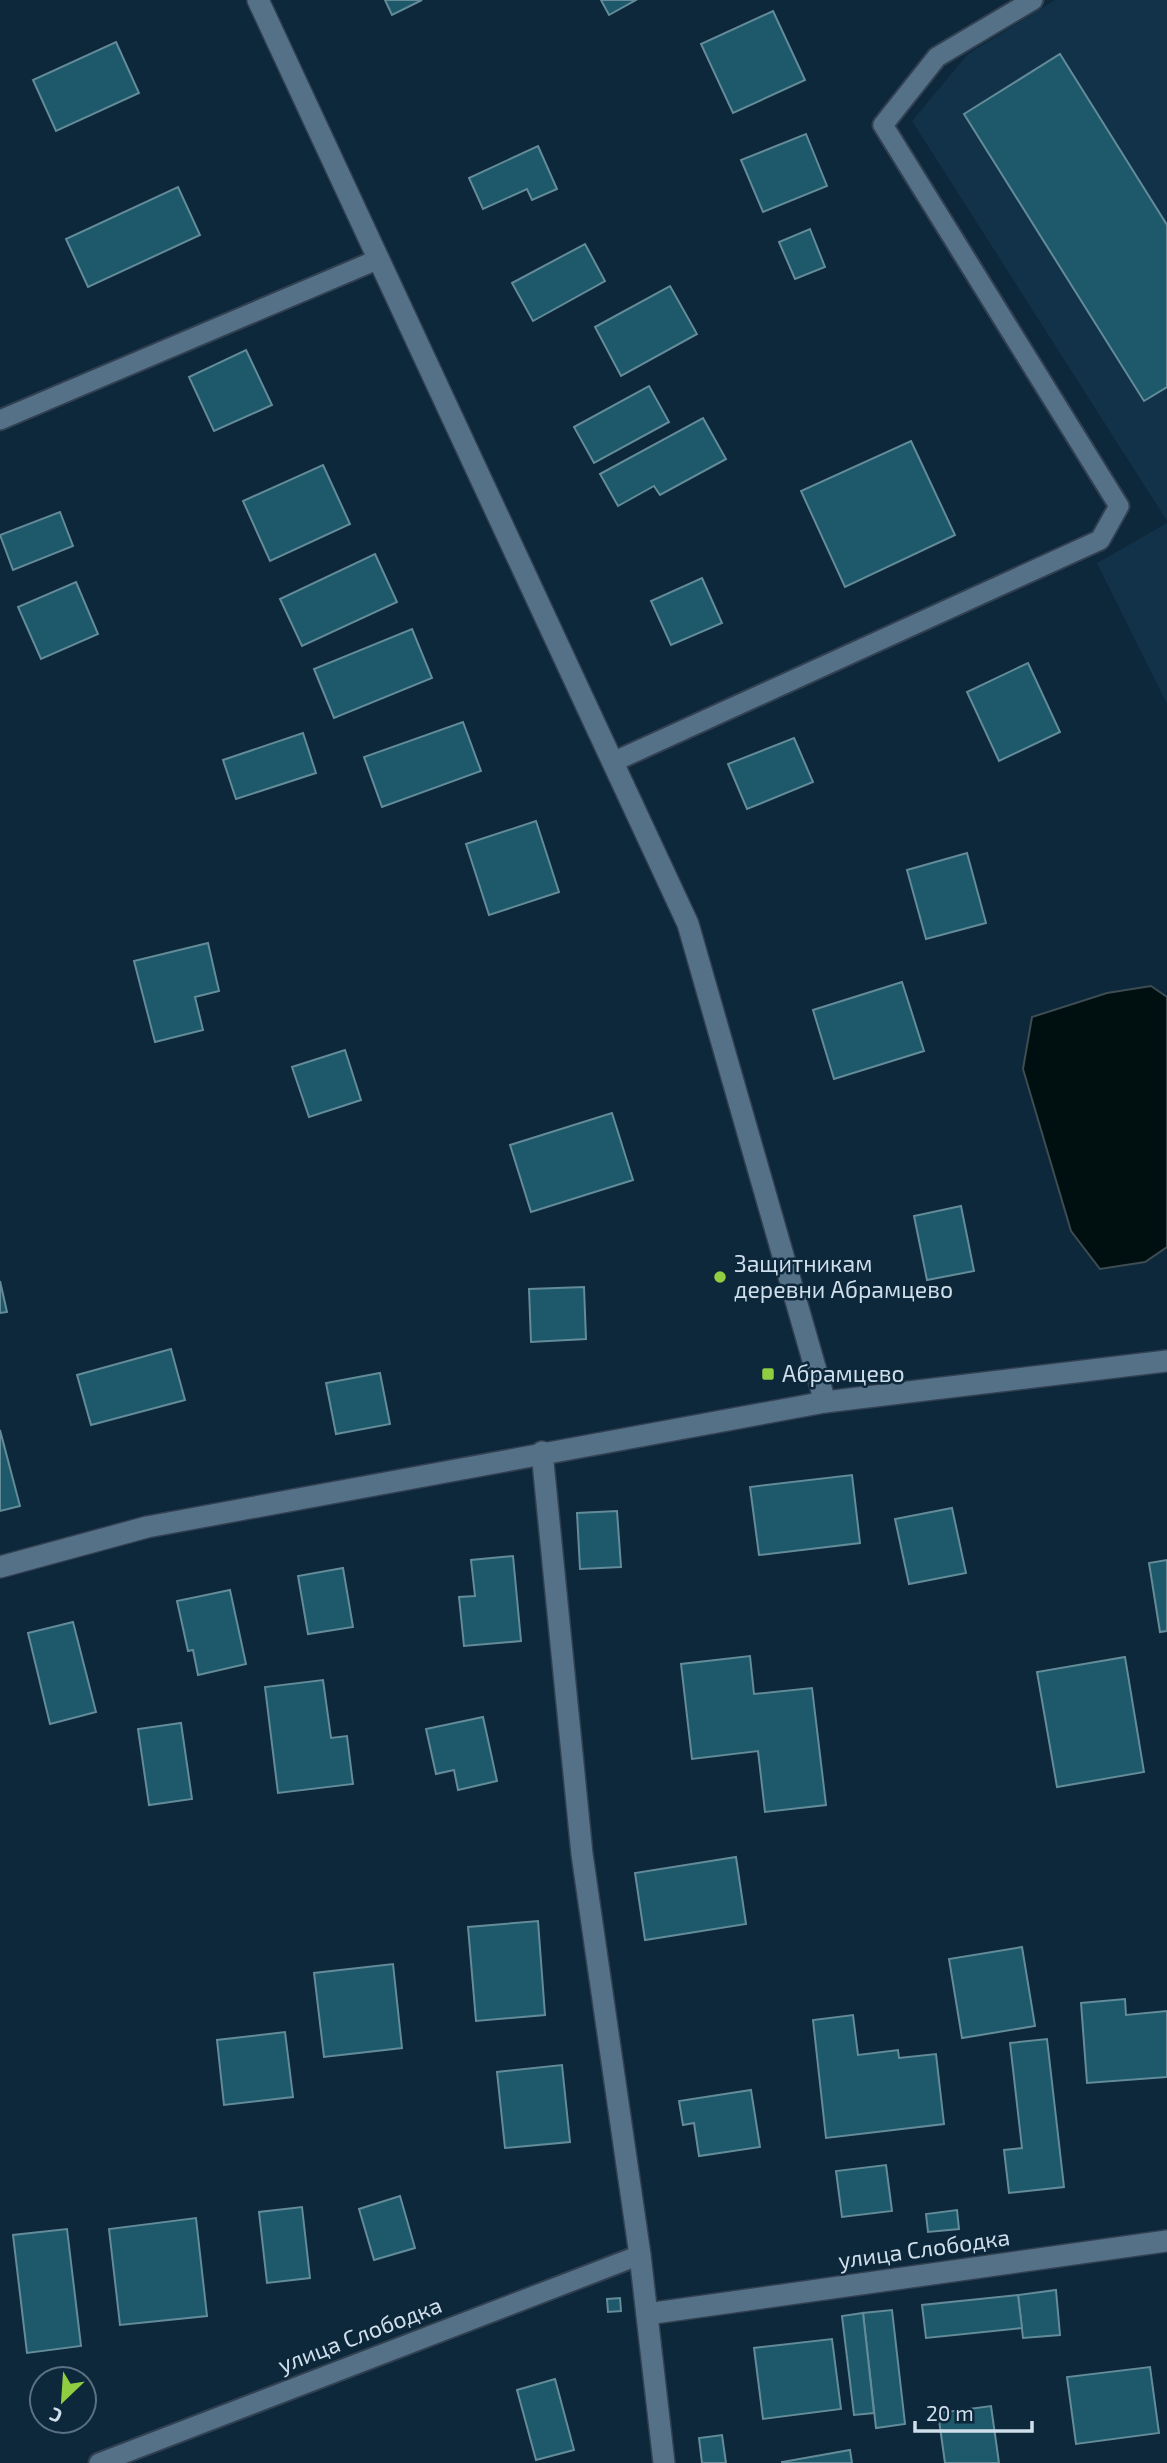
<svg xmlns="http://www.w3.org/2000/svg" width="1167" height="2463" font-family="'Exo 2',sans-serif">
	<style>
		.built { fill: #113249 }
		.water { fill: #000f10; stroke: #3e4d52; stroke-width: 2 }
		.building { fill: #1d596b; stroke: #638b98; stroke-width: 2 }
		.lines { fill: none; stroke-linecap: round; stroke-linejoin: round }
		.lane-casing { stroke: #324151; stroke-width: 23 }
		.street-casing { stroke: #324151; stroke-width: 24 }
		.secondary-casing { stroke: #324151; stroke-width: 24 }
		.lane { stroke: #557188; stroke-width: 19 }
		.street { stroke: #557188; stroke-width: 21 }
		.secondary { stroke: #557188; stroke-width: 21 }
		.poi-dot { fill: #90cd41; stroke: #0d273b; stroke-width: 2.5 }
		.labels { text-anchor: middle; stroke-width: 5; stroke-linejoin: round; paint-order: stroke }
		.poi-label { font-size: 23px; fill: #cfdeeb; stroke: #0d273b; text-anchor: start }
		.street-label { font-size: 23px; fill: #cfdeeb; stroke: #0d273b }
	</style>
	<rect width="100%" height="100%" fill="#0d273b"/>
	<g class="built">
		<path d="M1055,0H1167V521L912,121L968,54Z"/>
		<path d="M1167,523V704L1097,563Z"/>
	</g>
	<path class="water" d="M1151,986L1167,997V1247L1145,1262L1100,1269L1071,1231L1023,1069L1032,1017L1107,993Z"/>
	<g class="building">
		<path d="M385,0H422L392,15Z"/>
		<path d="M601,0H636L609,15Z"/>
		<path d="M773,11L805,80L733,113L701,44Z"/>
		<path d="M116,42L139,93L56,131L33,80Z"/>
		<path d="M1060,54L1167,225V387L1144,401L964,114Z"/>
		<path d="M806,134L827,186L763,212L741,160Z"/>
		<path d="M538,146L557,189L532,200L527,189L483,209L469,178Z"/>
		<path d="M178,187L200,235L88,287L66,239Z"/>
		<path d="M810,229L825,267L795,279L779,242Z"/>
		<path d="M585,244L605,281L533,321L512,283Z"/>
		<path d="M670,286L697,334L621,376L595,327Z"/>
		<path d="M246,350L272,405L214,431L189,377Z"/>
		<path d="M649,386L669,422L594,463L574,427Z"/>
		<path d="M703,418L726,459L660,495L654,486L618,506L600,474Z"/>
		<path d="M911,441L955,535L845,587L801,491Z"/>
		<path d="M323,465L350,524L270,561L243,501Z"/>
		<path d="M60,512L73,546L13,570L0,535Z"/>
		<path d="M375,554L397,602L302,646L280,599Z"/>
		<path d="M702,578L722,623L671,645L651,601Z"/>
		<path d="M76,582L98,634L41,659L18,607Z"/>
		<path d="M412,629L432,678L334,718L314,669Z"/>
		<path d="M1028,663L1060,732L999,761L967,692Z"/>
		<path d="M463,722L481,771L382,807L364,757Z"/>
		<path d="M303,733L316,773L236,799L223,760Z"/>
		<path d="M794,738L813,782L747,809L728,764Z"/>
		<path d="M536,821L559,892L489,915L466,844Z"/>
		<path d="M967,853L986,923L926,939L907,870Z"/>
		<path d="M208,943L219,991L195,997L203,1030L155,1042L134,961Z"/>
		<path d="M902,982L924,1051L834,1079L813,1010Z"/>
		<path d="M345,1050L361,1100L309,1117L292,1067Z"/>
		<path d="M612,1113L633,1180L531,1212L510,1145Z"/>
		<path d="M961,1206L974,1271L927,1280L914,1216Z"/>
		<path d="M0,1281L7,1312L0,1313Z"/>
		<path d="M584,1287L586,1339L531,1342L529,1289Z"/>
		<path d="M171,1349L185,1400L91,1425L77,1375Z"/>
		<path d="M380,1373L390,1424L336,1434L326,1383Z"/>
		<path d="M0,1430L20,1506L0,1511Z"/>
		<path d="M852,1475L860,1543L759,1555L750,1487Z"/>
		<path d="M952,1508L966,1573L909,1584L895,1519Z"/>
		<path d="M617,1511L621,1567L580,1569L577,1513Z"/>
		<path d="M513,1556L521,1641L464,1646L459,1597L475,1596L471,1560Z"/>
		<path d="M1167,1560V1631L1160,1632L1149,1563Z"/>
		<path d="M343,1568L353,1627L308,1634L298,1576Z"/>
		<path d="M230,1590L246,1664L198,1675L193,1650L188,1651L177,1601Z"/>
		<path d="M73,1622L96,1712L50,1724L28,1633Z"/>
		<path d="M750,1656L754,1694L812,1688L826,1805L765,1812L758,1751L692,1759L681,1664Z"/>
		<path d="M1125,1657L1144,1772L1057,1787L1037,1672Z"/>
		<path d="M323,1680L331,1738L347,1736L353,1784L278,1793L265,1687Z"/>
		<path d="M483,1717L497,1781L458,1790L454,1770L436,1774L426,1729Z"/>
		<path d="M181,1723L192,1799L149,1805L138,1729Z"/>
		<path d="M736,1857L746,1924L645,1940L635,1873Z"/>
		<path d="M538,1921L545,2015L476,2021L468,1927Z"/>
		<path d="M1022,1947L1035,2026L962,2038L949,1959Z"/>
		<path d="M393,1964L402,2048L324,2057L314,1973Z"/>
		<path d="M1125,1999L1126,2015L1167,2011V2077L1087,2083L1081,2003Z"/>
		<path d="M853,2015L858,2055L898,2050L899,2058L936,2054L944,2124L826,2138L813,2020Z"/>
		<path d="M285,2032L293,2097L224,2105L217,2040Z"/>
		<path d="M1047,2039L1064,2187L1009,2193L1004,2150L1022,2148L1010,2043Z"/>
		<path d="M562,2065L570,2142L505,2148L497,2072Z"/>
		<path d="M751,2090L760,2147L699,2156L694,2123L683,2125L679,2101Z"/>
		<path d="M886,2165L892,2211L842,2217L836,2171Z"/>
		<path d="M400,2196L415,2248L374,2260L359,2209Z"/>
		<path d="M302,2207L310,2278L267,2283L259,2212Z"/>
		<path d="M957,2210L959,2229L928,2232L926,2214Z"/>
		<path d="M196,2218L207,2316L120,2325L109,2229Z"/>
		<path d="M67,2229L81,2346L27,2353L13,2235Z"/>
		<path d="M1056,2290L1060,2335L1023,2338L1018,2295Z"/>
		<path d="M1018,2295L1022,2328L926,2338L922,2305Z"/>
		<path d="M620,2298L621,2311L608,2312L607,2299Z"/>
		<path d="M892,2310L905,2424L876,2428L863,2313Z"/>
		<path d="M863,2313L874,2413L854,2415L842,2316Z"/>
		<path d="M832,2339L841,2409L763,2419L754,2348Z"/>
		<path d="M1150,2367L1159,2433L1076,2444L1067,2377Z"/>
		<path d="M555,2379L574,2450L536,2460L517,2390Z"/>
		<path d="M991,2406L999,2463H945L938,2413Z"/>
		<path d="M722,2435L726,2463H702L699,2438Z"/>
		<path d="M850,2450L852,2463H782V2462Z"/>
	</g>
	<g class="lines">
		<g class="lane-casing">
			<g id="lane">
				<path d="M0,420L379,259"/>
				<path d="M613,762L1100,540L1119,506L883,125L937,57L1033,0"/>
				<path d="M99,2463L640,2255"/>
			</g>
		</g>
		<g class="street-casing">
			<g id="street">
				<path d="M258,0L688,924L825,1402"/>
				<path d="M542,1452L582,1854L640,2255L664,2463"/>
				<path d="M647,2314L1167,2241"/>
			</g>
		</g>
		<g class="secondary-casing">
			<path id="secondary" d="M0,1567L147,1527L825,1402L1167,1361"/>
		</g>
		<use href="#lane" class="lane"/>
		<use href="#street" class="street"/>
		<use href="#secondary" class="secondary"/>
	</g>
	<g class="poi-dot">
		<circle cx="720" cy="1277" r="7"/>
		<rect x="761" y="1367" width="14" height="14" rx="3.5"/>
	</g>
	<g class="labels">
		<g class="poi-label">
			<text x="734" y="1272">Защитникам<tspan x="734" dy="26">деревни Абрамцево</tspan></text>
			<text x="782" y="1382">Абрамцево</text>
		</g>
		<g class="street-label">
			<text transform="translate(924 2249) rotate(-8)" y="8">улица Слободка</text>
			<text transform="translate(360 2335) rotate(-21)" y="8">улица Слободка</text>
		</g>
	</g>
	<g transform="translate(63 2400) rotate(205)"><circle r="33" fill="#0d273b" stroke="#5b7081" stroke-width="2"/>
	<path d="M0-5L12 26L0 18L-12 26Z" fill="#90cd41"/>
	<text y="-10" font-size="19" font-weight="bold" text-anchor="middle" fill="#cfdeeb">С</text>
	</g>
	<path d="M915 2421v10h117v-10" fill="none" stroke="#cfdeeb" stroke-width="3.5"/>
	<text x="926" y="2421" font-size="21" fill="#cfdeeb" stroke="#0d273b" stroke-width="5" paint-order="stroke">20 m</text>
</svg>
